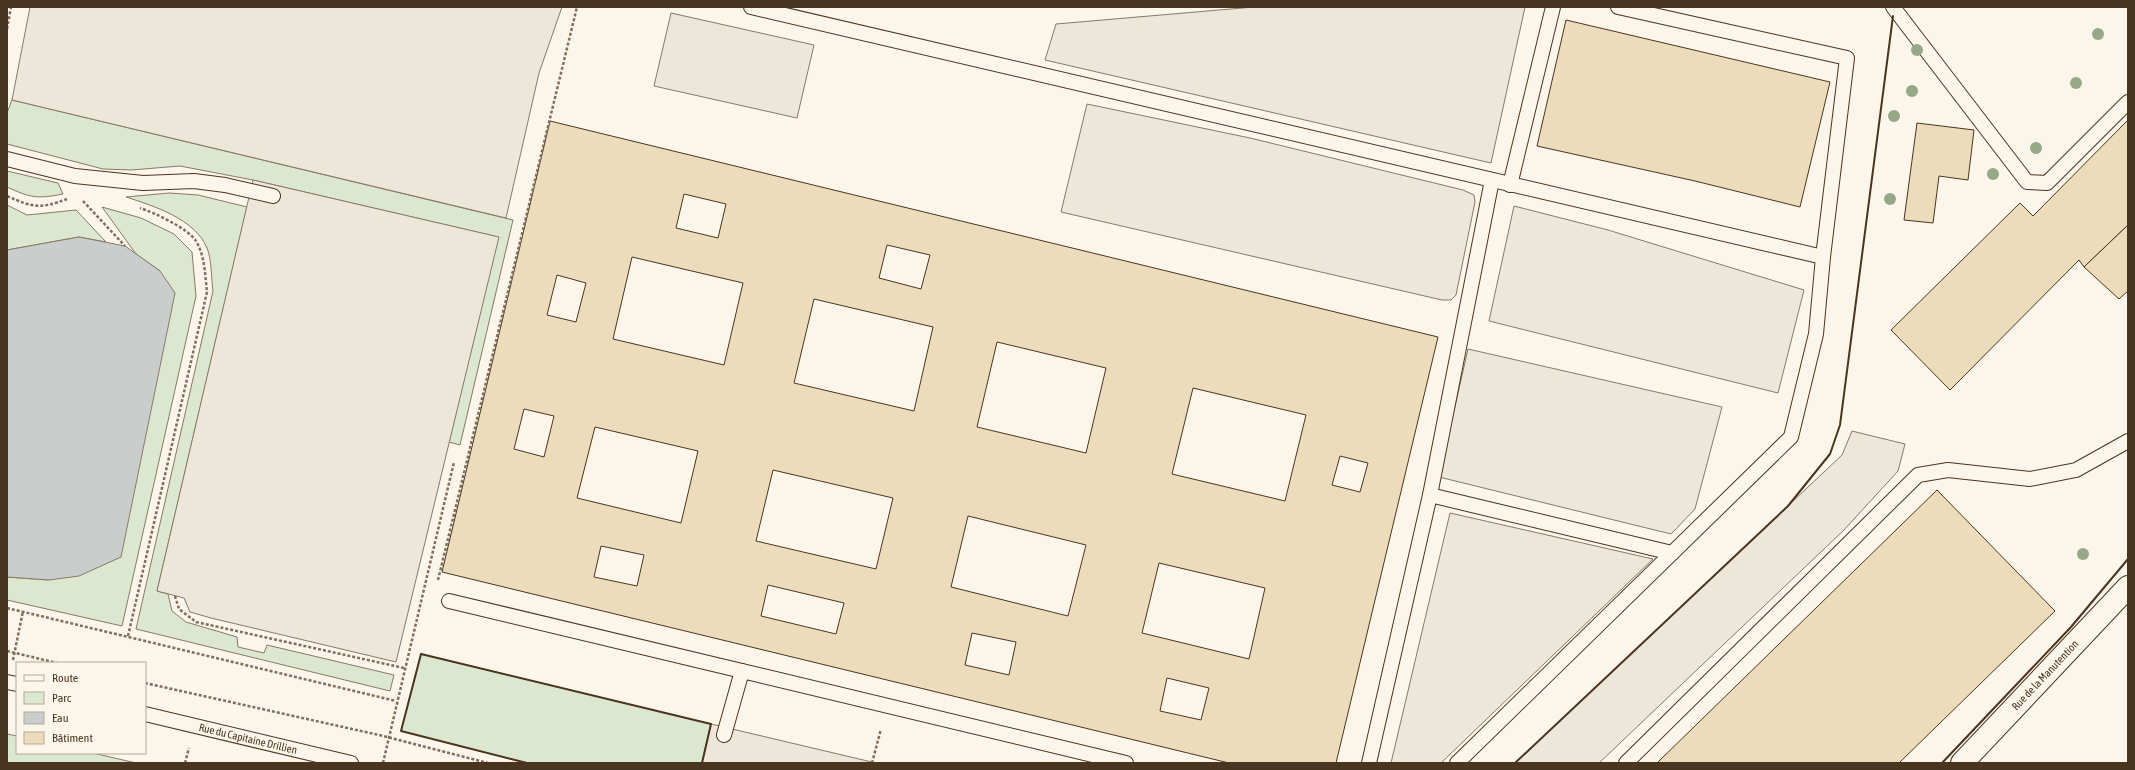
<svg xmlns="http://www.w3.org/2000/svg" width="2135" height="770" font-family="'Asap Condensed',sans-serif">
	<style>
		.green { fill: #dce7d0; stroke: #887966 }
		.parking { fill: #ede7d9; stroke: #887966 }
		.water { fill: #c9cecd; stroke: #887966 }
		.building { fill: #ecdcbc; stroke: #4a3520; fill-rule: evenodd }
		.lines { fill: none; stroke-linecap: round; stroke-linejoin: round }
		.service-casing { stroke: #4a3520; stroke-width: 16 }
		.minor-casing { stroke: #4a3520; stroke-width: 24 }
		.path { stroke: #7f6f5c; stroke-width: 2.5; stroke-dasharray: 3 2; stroke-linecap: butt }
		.service { stroke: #fbf6e9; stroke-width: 14 }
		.minor { stroke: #fbf6e9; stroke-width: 22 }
		.wall { stroke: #4a3520; stroke-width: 2 }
		.tree { fill: #96a887 }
		.labels { text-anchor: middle; stroke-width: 3; stroke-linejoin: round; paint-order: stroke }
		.street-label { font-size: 11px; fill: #4a3520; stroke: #fbf6e9 }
	</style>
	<rect width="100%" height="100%" fill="#fbf6e9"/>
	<g class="green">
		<path d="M12,100L513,220L460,445L449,442L498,237L253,180L180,166L131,170L103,169L7,144V113Z"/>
		<path d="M7,171L58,183L63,194C37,199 31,198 7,187Z"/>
		<path d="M169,193L198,195L247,207L157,591L168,594L172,611L186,622L237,637L238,647L264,653L267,645L394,675L390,691L136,629L213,291C211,278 212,260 207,248C195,219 154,206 126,197Z"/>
		<path d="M7,205L27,215L76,210L106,242L79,237L7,250Z"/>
		<path d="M102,207L141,218L174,234L192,252L196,296L122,626L7,600V577L49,580L160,271L136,254Z"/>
		<path d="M421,654L711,724L702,763H527L401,731Z"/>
		<path d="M7,734L17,736V753H93L136,763H7Z"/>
	</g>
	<g class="parking">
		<path d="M30,7H562L539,73L506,218L12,100Z"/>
		<path d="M1254,7H1525L1491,163L1045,60L1056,24Z"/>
		<path d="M671,13L814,45L797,118L654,86Z"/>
		<path d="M1087,104L1250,138L1463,190L1474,195L1475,202L1456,295L1451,300H1442L1061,212Z"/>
		<path d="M253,180L499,237L396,662L211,618L190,612L184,598L157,591Z"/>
		<path d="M1514,206L1608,230L1804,290L1778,393L1489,321Z"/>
		<path d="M1468,349L1722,407L1695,509L1671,534L1439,477Z"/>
		<path d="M1852,431L1905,444L1898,471L1844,530L1599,763H1515L1842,455Z"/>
		<path d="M1450,513L1653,559L1441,763H1391Z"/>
		<path d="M711,724L876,763H702Z"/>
	</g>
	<path class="water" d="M79,237L125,246L160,271L175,293L121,557L79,576L49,580L7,577V250Z"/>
	<g class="building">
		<path d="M1566,20L1830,82L1800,207L1695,181L1537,146Z"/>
		<path d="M2128,120V225L2084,267L2079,260L1950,390L1891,330L2020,203L2033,216Z"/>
		<path d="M550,121L1438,337L1336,763H1229L442,572ZM684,194L726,204L718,238L676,228ZM887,245L930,255L921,289L879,278ZM632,257L743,283L724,365L613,339ZM557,275L586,283L576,322L547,315ZM814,299L933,327L914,411L794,383ZM997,342L1106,368L1086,453L977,427ZM1193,388L1306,415L1285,501L1172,474ZM524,409L554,416L544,457L514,449ZM595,427L698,451L681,523L577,498ZM1340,456L1368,463L1360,492L1332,485ZM773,470L893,498L876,569L756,541ZM968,516L1086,545L1068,616L951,587ZM601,546L644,555L637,586L594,577ZM1159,563L1265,588L1249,659L1142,633ZM768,585L844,603L836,634L761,616ZM972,633L1016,642L1009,675L965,665ZM1167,678L1209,688L1201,720L1160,711Z"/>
		<path d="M1917,123L1974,130L1968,180L1939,176L1933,223L1904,220Z"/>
		<path d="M2128,225V291L2119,299L2084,267Z"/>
		<path d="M1937,490L2055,611L1899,763H1657Z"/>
	</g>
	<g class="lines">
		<g class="service-casing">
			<g id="service">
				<path d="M751,7L1823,257L1816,334L1791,437L1457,763"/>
				<path d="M1618,7L1847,58L1823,257"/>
				<path d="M1893,7L2027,182L2047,183L2128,102"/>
				<path d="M7,159L75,176L143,183L194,181L225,185L273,196"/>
				<path d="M1510,185L1553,7"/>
				<path d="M1430,495L1492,180"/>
				<path d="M449,601L742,671"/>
				<path d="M7,682L17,684"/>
				<path id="s1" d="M145,714L351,763"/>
				<path d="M724,735L742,671L1126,763"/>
				<path d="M1369,763L1430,495L1672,553"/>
				<path d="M1626,763L1918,475L1948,470L2030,479L2076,470L2128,441"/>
			</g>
		</g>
		<g class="minor-casing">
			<g id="minor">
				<path id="s2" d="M1962,763L2128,587"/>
			</g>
		</g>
		<g class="path">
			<path d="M7,29L11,7"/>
			<path d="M7,196C34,208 40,209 67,199"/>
			<path d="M83,201L125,246"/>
			<path d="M438,580L577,7"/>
			<path d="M175,596L179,609L196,622L404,668"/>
			<path d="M7,608L396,701"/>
			<path d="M128,636L207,292C205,275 205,256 196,241C189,229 153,212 140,208"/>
			<path d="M7,651L57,663"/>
			<path d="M13,660L23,611"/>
			<path d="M145,683L379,735L488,763"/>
			<path d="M185,763L189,748"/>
			<path d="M383,763L454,462"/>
			<path d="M872,763L881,729"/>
		</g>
		<use href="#service" class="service"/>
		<use href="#minor" class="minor"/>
		<g class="wall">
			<path d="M891,7H893"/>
			<path d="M421,654L711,724L702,763"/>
			<path d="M421,654L401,731L527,763"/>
			<path d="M1515,763L1788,506L1830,454L1840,425L1893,16"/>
			<path d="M1942,763L2071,627L2128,559"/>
		</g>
	</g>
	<g class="tree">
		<circle cx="2098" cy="34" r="6"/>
		<circle cx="1917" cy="50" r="6"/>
		<circle cx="2076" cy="83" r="6"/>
		<circle cx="1912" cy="91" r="6"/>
		<circle cx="1894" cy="116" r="6"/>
		<circle cx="2036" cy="148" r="6"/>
		<circle cx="1993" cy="174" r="6"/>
		<circle cx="1890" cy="199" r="6"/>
		<circle cx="2083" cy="554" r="6"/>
	</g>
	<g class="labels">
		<g class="street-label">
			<text dy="4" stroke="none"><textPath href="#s2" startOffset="121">Rue de la Manutention</textPath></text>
			<text dy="4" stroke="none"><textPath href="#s1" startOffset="106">Rue du Capitaine Drillien</textPath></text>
		</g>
	</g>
	<rect width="2135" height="770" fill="none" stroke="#4a3520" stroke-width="16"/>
	<rect x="16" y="662" width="130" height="92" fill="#fbf6e9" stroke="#b4a999"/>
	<rect x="24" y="675" width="20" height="6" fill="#fbf6e9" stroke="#b4a999"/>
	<text x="52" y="682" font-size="12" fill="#4a3520">Route</text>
	<rect x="24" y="692" width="20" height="12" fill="#dce7d0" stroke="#b4a999"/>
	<text x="52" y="702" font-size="12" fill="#4a3520">Parc</text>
	<rect x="24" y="712" width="20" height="12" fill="#c9cecd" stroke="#b4a999"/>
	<text x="52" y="722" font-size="12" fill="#4a3520">Eau</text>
	<rect x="24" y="732" width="20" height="12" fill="#ecdcbc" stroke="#b4a999"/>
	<text x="52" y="742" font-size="12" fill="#4a3520">Bâtiment</text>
</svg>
